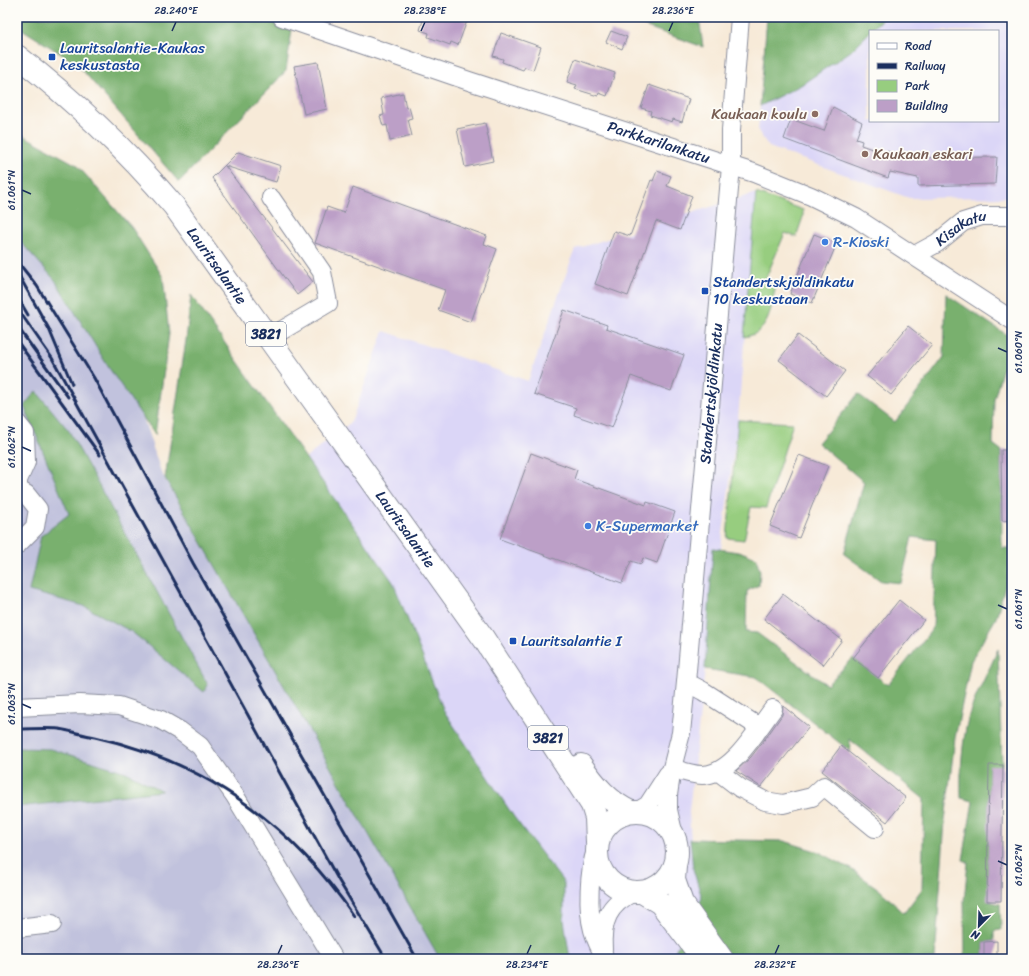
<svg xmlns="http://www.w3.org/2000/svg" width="1029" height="976" font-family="Sriracha,sans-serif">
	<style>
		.built { fill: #dbd6f7; fill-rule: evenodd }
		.industrial { fill: #c1c2dd }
		.green { fill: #97cd7f; stroke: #597e6e }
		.forest { fill: #79b06e; stroke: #4a7066 }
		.building { fill: #bc9fc7 }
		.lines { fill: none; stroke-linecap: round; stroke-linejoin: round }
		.minor-casing { stroke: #898c9b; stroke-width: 20 }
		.major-casing { stroke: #898c9b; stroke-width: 24 }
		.minor { stroke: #fff; stroke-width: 18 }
		.major { stroke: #fff; stroke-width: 22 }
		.rail { stroke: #1b2f5e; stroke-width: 3 }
		.ticks { fill: none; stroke: #1b2f5e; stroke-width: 1.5 }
		.transit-dot { fill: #1a4fb4; stroke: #fdfcf7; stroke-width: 1.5 }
		.education-dot { fill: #8d6e63; stroke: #fdfcf7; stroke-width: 1.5 }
		.shop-dot { fill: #3f7fe0; stroke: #fdfcf7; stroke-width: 1.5 }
		.labels { text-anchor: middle; stroke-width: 3.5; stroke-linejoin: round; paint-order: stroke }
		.shield { fill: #fdfcf7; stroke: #5f6c8c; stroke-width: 1 }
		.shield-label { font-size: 14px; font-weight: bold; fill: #1b2f5e }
		.transit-label { font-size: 15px; fill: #164399; stroke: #fdfcf7; text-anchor: start }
		.education-label { font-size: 15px; fill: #785e54; stroke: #fdfcf7; text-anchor: end }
		.street-label { font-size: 15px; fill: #1b2f5e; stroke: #fdfcf7 }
		.shop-label { font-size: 15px; fill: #366cbe; stroke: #fdfcf7; text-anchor: start }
		.neatline { fill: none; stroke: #1b2f5e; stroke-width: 1.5 }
		.ticks-label { font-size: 10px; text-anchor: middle; fill: #1b2f5e }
	</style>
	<rect width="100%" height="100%" fill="#fdfcf7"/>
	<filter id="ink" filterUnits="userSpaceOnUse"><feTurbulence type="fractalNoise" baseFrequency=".025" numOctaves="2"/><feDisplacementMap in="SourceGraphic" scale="8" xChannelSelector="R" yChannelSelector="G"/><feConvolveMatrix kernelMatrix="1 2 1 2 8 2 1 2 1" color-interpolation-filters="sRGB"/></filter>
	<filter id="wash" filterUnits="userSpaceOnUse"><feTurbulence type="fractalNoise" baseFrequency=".012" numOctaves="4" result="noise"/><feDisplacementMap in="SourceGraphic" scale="16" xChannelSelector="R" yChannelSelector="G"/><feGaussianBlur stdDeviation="0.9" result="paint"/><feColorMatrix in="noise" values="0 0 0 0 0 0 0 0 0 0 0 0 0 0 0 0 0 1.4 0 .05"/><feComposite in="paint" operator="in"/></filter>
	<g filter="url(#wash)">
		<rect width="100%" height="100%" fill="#f7ead8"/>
		<g class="built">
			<path d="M767,17H1012V197L909,198L769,147L758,131ZM870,31H998V121H870Z"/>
			<path d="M756,193L738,420L705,669L689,812L693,869L702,898L671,959H570L564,920V883L514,817L444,711L393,582L306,458L351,422L384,331L528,381L575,249Z"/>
		</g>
		<path class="industrial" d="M17,229L130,378L161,472L299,712L445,959H17Z"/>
		<g class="green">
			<path d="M756,193L803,210V217L796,237L785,233L765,280L776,286C770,308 771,333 744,337Z"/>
			<path d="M738,420L793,423L766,508L751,507L744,540L727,538Z"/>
		</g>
		<g class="forest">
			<path d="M17,17H256L292,30L286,71L179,182L77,64L17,26Z"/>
			<path d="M619,17H699L703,47Z"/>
			<path d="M767,17H885L851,51L801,85L760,106Z"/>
			<path d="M17,132L77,165L132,228L163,277L169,334L155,435L109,368L55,280L17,238Z"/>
			<path d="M946,294L1007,335L1004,364L994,399L993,444L1001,450L1002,548H1012V562L996,618L971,661L955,738L945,821L935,959H671L702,898L693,869L690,839L784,841L819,852L851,869L880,890L904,913L922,889L924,799L849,739L851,752L756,677L705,669L713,548L744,553L756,558L760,571L759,585L747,591L746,632L757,633L827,685L853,658L888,685L933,628L936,540L912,537L901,583L881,581L844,554L864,482L818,443L858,394L895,422L944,357Z"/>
			<path d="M191,295L393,582L444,711L514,817L564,883V920L570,959H440L165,478L186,340Z"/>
			<path d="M36,391L69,431L208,685L204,692L132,632L84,606L29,591L41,536L69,514L24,406Z"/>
			<path d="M998,649L1002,766H989L988,901L1000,904L1001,930L994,931V941L984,942V959H965L964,901L968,862L963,860L973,801L961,798C960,771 962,741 969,715C976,693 989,671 998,649Z"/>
			<path d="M17,748L51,749L126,772L162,791L17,807Z"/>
		</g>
		<g id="blocks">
			<g class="building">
				<path d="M424,17H456L467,21L458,45L451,42L450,45L428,37L429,33L420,30Z"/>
				<path d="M611,31L627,37L622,49L606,42Z"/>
				<path d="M501,33L541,47L533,70L525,67L523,70L502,62L503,59L493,56Z"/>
				<path d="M575,59L615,73L607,96L599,93L598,96L575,89L577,85L567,82Z"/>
				<path d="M318,62L327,109L304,114L294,66Z"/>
				<path d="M649,85L689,99L682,122L673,119L672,122L666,120L650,115L651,111L641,108Z"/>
				<path d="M403,93L406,108L409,107L412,118L408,119L412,136L390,141L387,125L383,126L380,116L384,115L381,98Z"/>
				<path d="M833,107L862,122L856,139L862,141L861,145L886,154L887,151L905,158L997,157L995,184L918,186V178L890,172L888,178L784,139L791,119L824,131Z"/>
				<path d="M485,123L493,161L465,167L457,129Z"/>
				<path d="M238,152L281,166L276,182L225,166L313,282L297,295L212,178Z"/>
				<path d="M657,171L671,176L667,186L692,196L680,230L656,221L628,296L595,284L614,231L630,236L651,180L653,181Z"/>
				<path d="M353,187L487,236L484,244L497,249L471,322L438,310L445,290L315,243L327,207L344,213Z"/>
				<path d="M814,234L837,243L812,303L790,294Z"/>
				<path d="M564,310L607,325L606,328L684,355L671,391L631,376L612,428L574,415L576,408L534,394Z"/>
				<path d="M908,326L932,345L891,395L867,376Z"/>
				<path d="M798,335L845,371L826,396L779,360Z"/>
				<path d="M1001,450H1012V520L1002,521Z"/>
				<path d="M531,453L577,470L574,479L646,505L647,502L675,512L657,563L643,558L641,564L631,561L622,583L500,539Z"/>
				<path d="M799,455L828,466L799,538L770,526Z"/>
				<path d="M783,594L842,640L823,665L764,619Z"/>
				<path d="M899,600L924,620L878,678L853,658Z"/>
				<path d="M783,706L809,727L761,787L736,771L751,757L768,735L782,715Z"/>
				<path d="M841,746L906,798L887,822L822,771Z"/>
				<path d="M989,765H1003L1001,901H987Z"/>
				<path d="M997,941V959H984V942Z"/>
			</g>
		</g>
	</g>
	<g filter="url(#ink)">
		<use href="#blocks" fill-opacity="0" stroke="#898c9b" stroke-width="1"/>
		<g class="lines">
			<g class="minor-casing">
				<g id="minor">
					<path id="s1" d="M282,17L469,81L754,173L811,196L856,218L1012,320"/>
					<path id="s2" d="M915,255L937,243L963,222L982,216H1012"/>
					<path d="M269,338L328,303L322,272L271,198"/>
					<path d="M17,423L25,433L26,462L18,480V489"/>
					<path d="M17,489L26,494L38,509L35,527L17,545"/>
					<path d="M686,682L703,691L759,727"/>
					<path d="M17,707L80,704L119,706L161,720L180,731L200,746L235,796L334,959"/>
					<path d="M672,768C681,771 692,775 702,775C732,775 756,731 773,709"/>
					<path d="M719,772L740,788L765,801L783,804L812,797L824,786L875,828"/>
					<path d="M635,813L648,805L668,774"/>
					<path id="s3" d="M674,836L668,810V795L672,768L681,733L686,682L731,166V130L740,17"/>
					<path d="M596,850C589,871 587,909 593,930C596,941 601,949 605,959"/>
					<path d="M17,928L52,924"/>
					<path d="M603,950C601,922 608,904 634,892"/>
				</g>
			</g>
			<g class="major-casing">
				<g id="major">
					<path id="s4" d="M17,56C75,101 127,151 174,206L484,639L592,805L596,818L597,842"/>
					<path d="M581,765C595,785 609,802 631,812"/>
					<circle cx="637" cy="852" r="40"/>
					<path d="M675,866L674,880L682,903L722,959"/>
					<path d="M642,892L660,903L703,959"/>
				</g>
			</g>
			<use href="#minor" class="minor"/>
			<use href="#major" class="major"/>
			<g class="rail">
				<path d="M17,261L37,286L94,378L193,563L417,959"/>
				<path d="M17,272L49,329L72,384"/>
				<path d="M17,296L28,315"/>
				<path d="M17,308L52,358L339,881L386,959"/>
				<path d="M17,326L68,397"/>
				<path d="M17,341L100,455"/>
				<path d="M17,729C31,729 46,728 59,729C71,731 83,735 95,737C206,762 290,823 354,916"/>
			</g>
		</g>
	</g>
	<path class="ticks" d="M172,31L176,22M421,31L425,22M669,31L673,22M22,190L31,194M998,348L1007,352M22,447L31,451M998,605L1007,609M22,704L31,708M998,861L1007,865M278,954L282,945M527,954L531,945M775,954L779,945"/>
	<g class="transit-dot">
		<rect x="48" y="53" width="8" height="8" rx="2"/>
		<rect x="701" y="287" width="8" height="8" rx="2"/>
		<rect x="509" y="637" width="8" height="8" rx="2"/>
	</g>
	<g class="education-dot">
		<circle cx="815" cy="114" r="4"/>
		<circle cx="865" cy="154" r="4"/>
	</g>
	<g class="shop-dot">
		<circle cx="825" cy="242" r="4"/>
		<circle cx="588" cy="526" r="4"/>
	</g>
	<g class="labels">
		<g class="shield">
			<rect x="246" y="322" width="40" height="24" rx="3"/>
			<rect x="528" y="726" width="40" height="24" rx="3"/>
		</g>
		<g class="shield-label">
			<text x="266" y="339">3821</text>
			<text x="548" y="743">3821</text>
		</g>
		<g class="transit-label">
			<text x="60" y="53">Lauritsalantie-Kaukas<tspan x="60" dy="17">keskustasta</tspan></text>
			<text x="713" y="287">Standertskjöldinkatu<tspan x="713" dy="17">10 keskustaan</tspan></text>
			<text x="521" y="646">Lauritsalantie I</text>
		</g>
		<g class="education-label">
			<text x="807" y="119">Kaukaan koulu</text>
			<text x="873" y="159" text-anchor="start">Kaukaan eskari</text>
		</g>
		<g class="street-label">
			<text dy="5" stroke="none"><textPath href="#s1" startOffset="397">Parkkarilankatu</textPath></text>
			<text dy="5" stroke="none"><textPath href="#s2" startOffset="54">Kisakatu</textPath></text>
			<text dy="5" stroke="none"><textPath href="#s4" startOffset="291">Lauritsalantie</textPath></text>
			<text dy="5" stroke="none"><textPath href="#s3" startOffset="446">Standertskjöldinkatu</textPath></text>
			<text dy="5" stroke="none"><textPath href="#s4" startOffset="615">Lauritsalantie</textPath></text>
		</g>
		<g class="shop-label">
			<text x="833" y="247">R-Kioski</text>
			<text x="596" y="531">K-Supermarket</text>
		</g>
	</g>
	<rect width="1029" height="976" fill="none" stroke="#fdfcf7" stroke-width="44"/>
	<rect x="869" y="30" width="130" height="92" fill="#fdfcf7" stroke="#a3aaba"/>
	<rect x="877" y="43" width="20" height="6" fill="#ffffff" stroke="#a3aaba"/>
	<text x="905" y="50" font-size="12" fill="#1b2f5e">Road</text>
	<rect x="877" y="63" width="20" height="6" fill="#1b2f5e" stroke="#a3aaba"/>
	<text x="905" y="70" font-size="12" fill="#1b2f5e">Railway</text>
	<rect x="877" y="80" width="20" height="12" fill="#97cd7f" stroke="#a3aaba"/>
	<text x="905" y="90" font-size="12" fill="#1b2f5e">Park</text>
	<rect x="877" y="100" width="20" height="12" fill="#bc9fc7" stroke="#a3aaba"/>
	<text x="905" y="110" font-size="12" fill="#1b2f5e">Building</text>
	<g transform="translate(979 926) rotate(203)" stroke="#fdfcf7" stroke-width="3" paint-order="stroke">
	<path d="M0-3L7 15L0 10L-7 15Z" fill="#1b2f5e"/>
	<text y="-6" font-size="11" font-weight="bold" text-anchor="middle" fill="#1b2f5e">N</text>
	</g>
	<rect x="22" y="22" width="985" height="932" class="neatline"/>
	<g class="ticks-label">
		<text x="176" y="14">28.240°E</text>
		<text x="425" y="14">28.238°E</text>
		<text x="673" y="14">28.236°E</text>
		<text transform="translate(11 190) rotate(-90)" y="4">61.061°N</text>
		<text transform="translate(1018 352) rotate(-90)" y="4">61.060°N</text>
		<text transform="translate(11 447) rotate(-90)" y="4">61.062°N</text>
		<text transform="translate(1018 609) rotate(-90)" y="4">61.061°N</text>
		<text transform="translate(11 704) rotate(-90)" y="4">61.063°N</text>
		<text transform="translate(1018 865) rotate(-90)" y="4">61.062°N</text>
		<text x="278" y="968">28.236°E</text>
		<text x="527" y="968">28.234°E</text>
		<text x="775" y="968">28.232°E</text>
	</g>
</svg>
